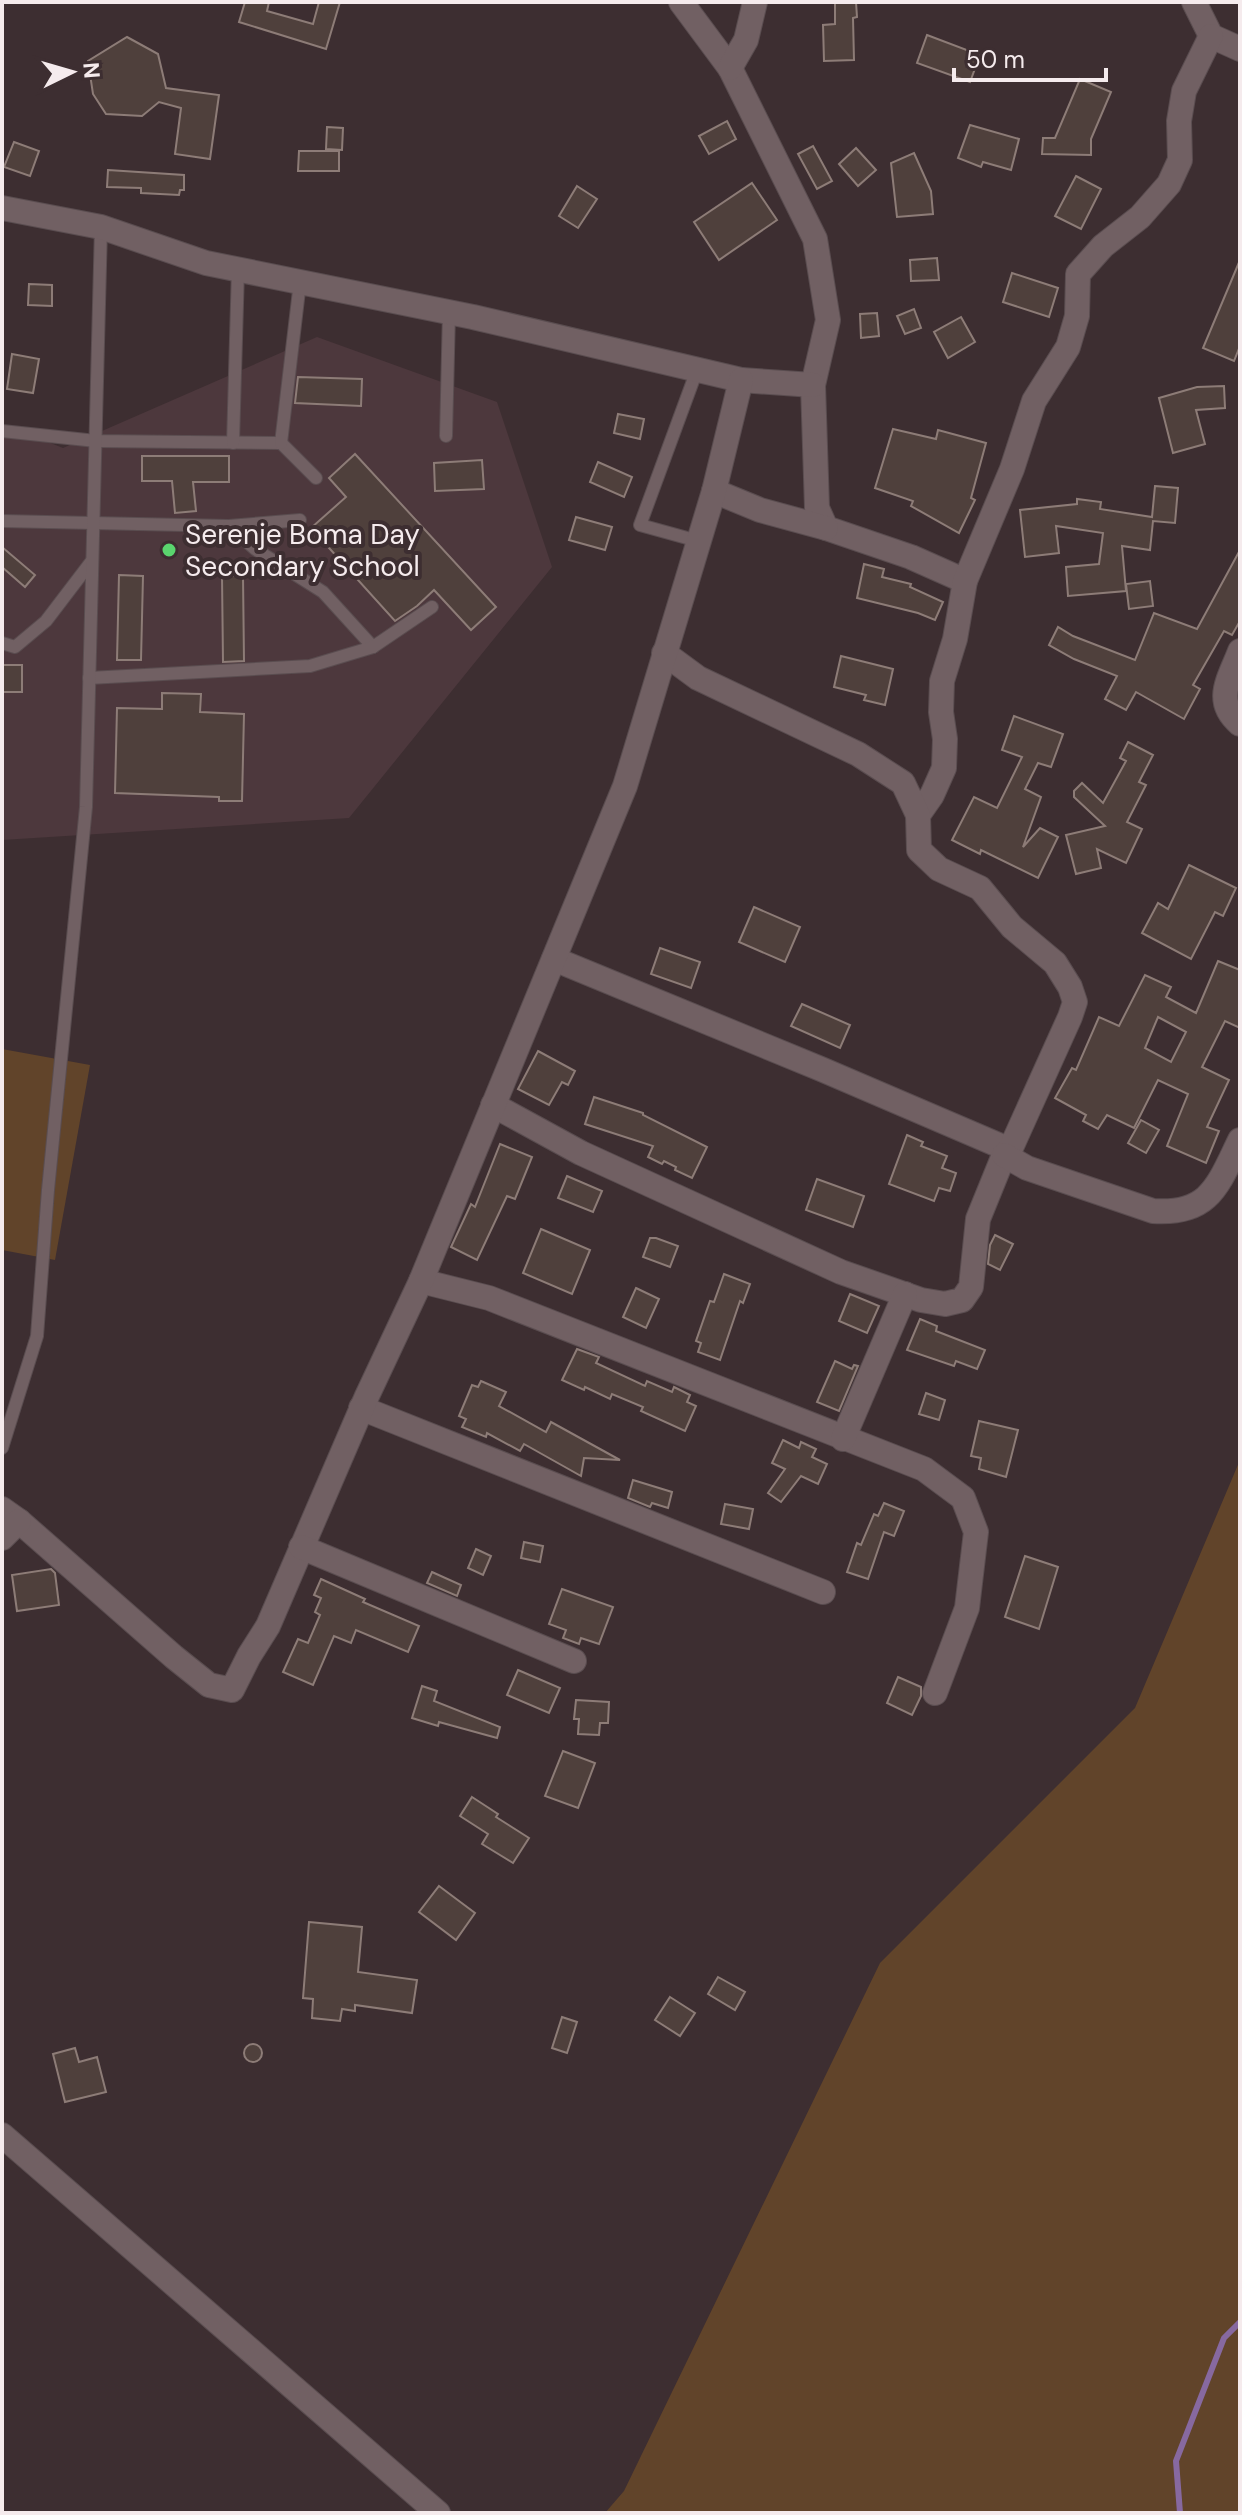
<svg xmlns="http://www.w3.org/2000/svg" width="1242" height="2515" font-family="'DM Sans',sans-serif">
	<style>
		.built { fill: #4d383d }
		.green { fill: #61442a }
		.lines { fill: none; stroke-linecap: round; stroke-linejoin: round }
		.stream { stroke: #8769a0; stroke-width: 6 }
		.building { fill: #4f403c; stroke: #8d7c77; stroke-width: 2; fill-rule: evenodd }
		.service-casing { stroke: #5a4d50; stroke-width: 14 }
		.minor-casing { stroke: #5a4d50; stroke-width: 26 }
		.service { stroke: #716063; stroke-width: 12 }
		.minor { stroke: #716063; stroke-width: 24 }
		.poi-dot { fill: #5ad56e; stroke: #3d2e31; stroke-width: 3 }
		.labels { text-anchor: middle; stroke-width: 8; stroke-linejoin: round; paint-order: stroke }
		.poi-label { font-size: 28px; fill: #f5ebed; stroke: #3d2e31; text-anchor: start }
	</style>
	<rect width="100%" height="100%" fill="#3d2e31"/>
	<path class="built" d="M317,337L497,402L552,567L349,818L2,840V424L63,448Z"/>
	<g class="green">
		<path d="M2,1049L90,1065L55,1260L2,1250Z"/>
		<path d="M1240,1460V2513H605L624,2491L880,1963L1135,1708Z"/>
	</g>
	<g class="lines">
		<path class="stream" d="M1180,2513L1176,2461L1224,2338L1240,2322"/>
	</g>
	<g class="building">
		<path d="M245,2H269L267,11L313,24L319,2H340L326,49L239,22Z"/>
		<path d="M835,2H856L857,17L853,18L854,60L824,61L823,25L835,24Z"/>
		<path d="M927,35L980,55L970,82L917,63Z"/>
		<path d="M127,37L158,54L166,88L219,95L210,159L175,154L181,108L159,102L142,116L106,114L93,94L88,61Z"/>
		<path d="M1080,79L1111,92L1091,139V155L1042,154L1043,138H1055Z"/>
		<path d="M727,121L736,139L709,154L699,136Z"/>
		<path d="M970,125L1019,139L1011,170L983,162L981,167L958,158Z"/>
		<path d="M327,127L343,128L342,150L326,149Z"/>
		<path d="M14,142L39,151L30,176L4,167Z"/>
		<path d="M813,146L832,181L817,189L798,154Z"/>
		<path d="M856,148L876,170L858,186L839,164Z"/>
		<path d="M299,151H339V171H298Z"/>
		<path d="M914,153L931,191L933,214L897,217L891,163Z"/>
		<path d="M108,170L184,175V190H180L179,195L141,193V188L107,187Z"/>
		<path d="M1076,176L1101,189L1081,229L1055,216Z"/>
		<path d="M752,183L777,220L719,260L694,222Z"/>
		<path d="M577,186L597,199L578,228L559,216Z"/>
		<path d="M937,258L939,280L911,281L910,260Z"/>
		<path d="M1240,260V346L1234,361L1203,348Z"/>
		<path d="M1012,273L1058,288L1049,317L1003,302Z"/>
		<path d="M29,284L52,285V306L28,305Z"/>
		<path d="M914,309L921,328L905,334L897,316Z"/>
		<path d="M877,313L879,336L861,338L860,314Z"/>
		<path d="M961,317L975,342L948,358L934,332Z"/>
		<path d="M12,354L39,359L33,393L7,389Z"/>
		<path d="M298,377L362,379L361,406L295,403Z"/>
		<path d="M1224,386L1225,408L1196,410L1205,444L1173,453L1159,398L1197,387Z"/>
		<path d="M618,414L644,419L640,439L614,433Z"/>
		<path d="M893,429L936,439L938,430L986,443L971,498L975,500L959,533L911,506L913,501L875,488Z"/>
		<path d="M355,454L496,607L471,630L434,590L417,606L395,621L311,528L346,497L329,478Z"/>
		<path d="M142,456H229V482H193L196,511L175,513L172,481H142Z"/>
		<path d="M482,460L484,489L435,491L434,463Z"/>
		<path d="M598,462L632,477L624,497L590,482Z"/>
		<path d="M1155,486L1178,488L1175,523L1153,521L1150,550L1122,546L1126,591L1068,596L1066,567L1099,564L1103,533L1056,526L1059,553L1025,557L1020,510L1077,504V499L1101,502L1100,509L1152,517Z"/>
		<path d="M576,517L612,527L605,550L569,540Z"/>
		<path d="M2,547L35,575L25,587L2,567Z"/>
		<path d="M1240,550V621L1232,635L1224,631L1193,685L1200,689L1184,719L1136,692L1126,710L1105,699L1117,676L1074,659L1049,645L1058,627L1073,636L1135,660L1154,613L1197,629Z"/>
		<path d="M864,564L884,569L882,577L911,584L910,587L943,602L935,620L918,613L857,598Z"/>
		<path d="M119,575L143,576L141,660H117Z"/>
		<path d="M222,576H243L244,661L223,662Z"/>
		<path d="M1150,581L1153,606L1129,609L1126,584Z"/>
		<path d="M841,656L893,669L885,705L864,700L866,695L834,687Z"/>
		<rect x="2" y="665" width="20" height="27"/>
		<path d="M162,693L201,694L200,712L244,714L242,801H219V797L115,793L117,708L162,709Z"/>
		<path d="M1014,716L1063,734L1051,767L1038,763L1025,789L1041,797L1023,847L1040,828L1058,837L1038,878L981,850L980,854L952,840L974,797L997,808L1022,757L1002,750Z"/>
		<path d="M1128,742L1153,755L1139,782L1146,785L1127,822L1142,829L1126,863L1097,849L1101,868L1076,874L1066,835L1105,826L1074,797V791L1082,783L1103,803L1126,761L1120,758Z"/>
		<path d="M1189,865L1236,888L1223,916L1215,912L1191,959L1142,933L1158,903L1168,909Z"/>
		<path d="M754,907L800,927L785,962L739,942Z"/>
		<path d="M660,948L700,962L691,988L651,974Z"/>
		<path d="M1218,961L1240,970V1028L1225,1021L1202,1067L1229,1080L1207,1127L1219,1131L1206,1163L1167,1146L1188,1094L1158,1080L1134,1128L1107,1115L1098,1129L1083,1121L1086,1115L1055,1098L1072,1068L1076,1070L1099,1017L1119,1026L1145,975L1171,987L1166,997L1196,1013ZM1158,1017L1186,1032L1171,1062L1145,1048Z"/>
		<path d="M802,1004L850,1025L840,1048L791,1026Z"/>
		<path d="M538,1051L575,1071L568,1085L562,1082L549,1105L518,1089Z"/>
		<path d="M594,1097L643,1113V1115L707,1147L692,1178L675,1170L676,1167L664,1161L662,1164L648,1157L653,1146L585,1124Z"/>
		<path d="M1141,1120L1159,1130L1146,1153L1128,1143Z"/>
		<path d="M907,1135L923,1142L921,1146L947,1156L942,1168L956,1173L950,1191L939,1188L934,1201L889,1184Z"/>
		<path d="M500,1144L532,1157L515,1199L507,1196L477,1260L451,1247L471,1204L475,1207Z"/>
		<path d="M567,1176L602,1191L593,1212L558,1198Z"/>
		<path d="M817,1179L864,1196L853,1227L806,1210Z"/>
		<path d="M541,1229L590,1250L572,1294L523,1273Z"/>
		<path d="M995,1235L1013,1244L1000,1270L988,1264L990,1245Z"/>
		<path d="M650,1238H656L678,1246L670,1267L643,1257Z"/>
		<path d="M724,1274L750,1284L743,1303L740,1301L720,1360L698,1352L701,1343L696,1341L710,1301L714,1302Z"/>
		<path d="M636,1288L659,1299L646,1328L623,1317Z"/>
		<path d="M850,1294L879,1306L867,1333L839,1321Z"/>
		<path d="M920,1319L937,1326L936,1331L985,1350L977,1369L956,1361L954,1366L907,1350Z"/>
		<path d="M577,1349L599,1357L596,1363L645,1386L647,1381L672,1392L674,1387L690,1395L687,1402L696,1406L685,1431L641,1411L643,1407L612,1394L610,1399L585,1387L584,1390L562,1380Z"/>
		<path d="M835,1361L852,1369L854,1365L858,1366L839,1411L817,1402Z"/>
		<path d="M481,1381L506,1392L499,1406L546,1432L551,1422L620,1460L584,1458L581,1476L524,1444L520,1451L487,1433L486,1437L462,1427L466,1419L459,1416L472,1385L478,1387Z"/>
		<path d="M926,1393L945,1400L939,1420L919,1414Z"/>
		<path d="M979,1421L1018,1430L1006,1477L979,1469L981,1458L971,1456Z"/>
		<path d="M783,1440L799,1448L801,1442L816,1449L812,1457L827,1464L818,1484L801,1476L781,1502L768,1493L785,1469L772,1463Z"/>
		<path d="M633,1480L672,1492L668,1508L652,1503L650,1507L628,1498Z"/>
		<path d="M884,1503L904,1511L894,1536L884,1532L868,1579L847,1572L857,1543L861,1545L874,1514L878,1516Z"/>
		<path d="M725,1504L753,1509L749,1529L721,1524Z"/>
		<path d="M524,1542L543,1546L540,1562L521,1558Z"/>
		<path d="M476,1549L491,1556L483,1575L468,1568Z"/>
		<path d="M1025,1556L1058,1567L1039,1629L1005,1617Z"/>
		<path d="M51,1569L55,1573L59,1605L17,1611L12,1575Z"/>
		<path d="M432,1572L461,1585L457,1596L427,1583Z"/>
		<path d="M321,1579L365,1599L363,1602L419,1626L408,1652L356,1630L351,1643L334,1636L313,1685L283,1672L298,1639L308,1643L320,1615L315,1612L321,1598L314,1595Z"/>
		<path d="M562,1589L613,1607L599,1644L581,1638L579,1644L563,1638L566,1630L549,1624Z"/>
		<path d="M518,1670L560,1688L549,1713L507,1695Z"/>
		<path d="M898,1677L921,1687V1696L912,1715L887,1703Z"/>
		<path d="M422,1686L437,1691L434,1701L500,1727L497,1738L439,1722L438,1726L412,1718Z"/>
		<path d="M576,1700L609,1702L608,1723H600L599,1735L578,1734L579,1719H574Z"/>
		<path d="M563,1751L595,1763L578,1808L545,1796Z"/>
		<path d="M472,1797L498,1814L496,1817L529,1838L513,1863L482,1844L488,1834L460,1816Z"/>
		<path d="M439,1886L475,1913L456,1940L419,1912Z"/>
		<path d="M309,1922L362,1927L358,1972L417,1980L412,2013L355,2005V2011L342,2009L340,2021L312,2018L313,1999L303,1998Z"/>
		<path d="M718,1977L745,1992L735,2010L708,1994Z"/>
		<path d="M670,1997L695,2013L680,2036L655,2020Z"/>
		<path d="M562,2017L577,2022L567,2053L552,2048Z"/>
		<circle cx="253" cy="2053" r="9"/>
		<path d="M75,2048L79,2062L97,2057L106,2092L65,2102L53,2054Z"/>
	</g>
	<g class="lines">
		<g class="service-casing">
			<g id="service">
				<path d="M697,370L640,525L698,541"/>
				<path d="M2,431L96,441L281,443L316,478"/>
				<path d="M446,436L449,312"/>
				<path d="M233,443L238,269"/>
				<path d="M281,443L300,282"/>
				<path d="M2,521L229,526L300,520"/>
				<path d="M229,526L255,549L323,592L373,647"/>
				<path d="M2,643L15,647L46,621L91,562"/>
				<path d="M89,678L310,666L373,647L432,607"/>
				<path d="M2,1448L37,1336L48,1190L86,807L101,227"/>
			</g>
		</g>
		<g class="minor-casing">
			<g id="minor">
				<path d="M681,2L730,68L815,239L828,320L813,385L817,508L826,528L911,557L965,581"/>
				<path d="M1194,2L1211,36L1240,49"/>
				<path d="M730,68L746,40L755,2"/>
				<path d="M2,208L101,227L206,263L473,317L741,380L813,385"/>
				<path d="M714,491L760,510L826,528"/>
				<path d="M1240,651C1229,680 1213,701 1240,724"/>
				<path d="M918,815L932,795L944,768L945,739L941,712L942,681L955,639L965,581L1012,469L1034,401L1068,347L1077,316L1078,274L1103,246L1140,217L1169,184L1180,160L1179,121L1184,91L1211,36"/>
				<path d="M554,959L821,1069L1010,1150"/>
				<path d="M493,1105L581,1153L841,1272L921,1300L945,1304L962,1300L971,1287L978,1219L1004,1155L1010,1150L1070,1017L1075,1002L1070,987L1055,963L1012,927L980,888L939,869L919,850L918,815L903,783L858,754L698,678L664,653"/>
				<path d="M1004,1155L1027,1168L1153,1211C1210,1215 1218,1185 1240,1140"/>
				<path d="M421,1281L489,1298L924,1469L963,1498L976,1532L967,1608L935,1693"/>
				<path d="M361,1408L823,1592"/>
				<path d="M843,1439L905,1294"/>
				<path d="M2,1509L19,1521L174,1657L209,1685L232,1690L249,1656L268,1626L367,1396L421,1281L625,786L714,491L741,380"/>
				<path d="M2,1538L19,1521"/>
				<path d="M301,1547L574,1661"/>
				<path d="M2,2135L438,2513"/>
			</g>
		</g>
		<use href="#service" class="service"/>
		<use href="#minor" class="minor"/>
	</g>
	<circle class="poi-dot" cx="169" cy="550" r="8"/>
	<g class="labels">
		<g class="poi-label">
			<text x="185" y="544">Serenje Boma Day<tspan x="185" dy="32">Secondary School</tspan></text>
		</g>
	</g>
	<rect width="1242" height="2515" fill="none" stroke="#f5ebed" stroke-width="8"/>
	<g transform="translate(72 72) rotate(85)" stroke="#3d2e31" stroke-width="6" paint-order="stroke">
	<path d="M0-6L14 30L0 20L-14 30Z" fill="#f5ebed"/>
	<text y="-12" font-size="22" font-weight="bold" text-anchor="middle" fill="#f5ebed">N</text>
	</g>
	<path d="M954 68v12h152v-12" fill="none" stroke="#f5ebed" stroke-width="4"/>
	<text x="966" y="68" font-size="24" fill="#f5ebed" stroke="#3d2e31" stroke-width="6" paint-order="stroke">50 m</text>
</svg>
